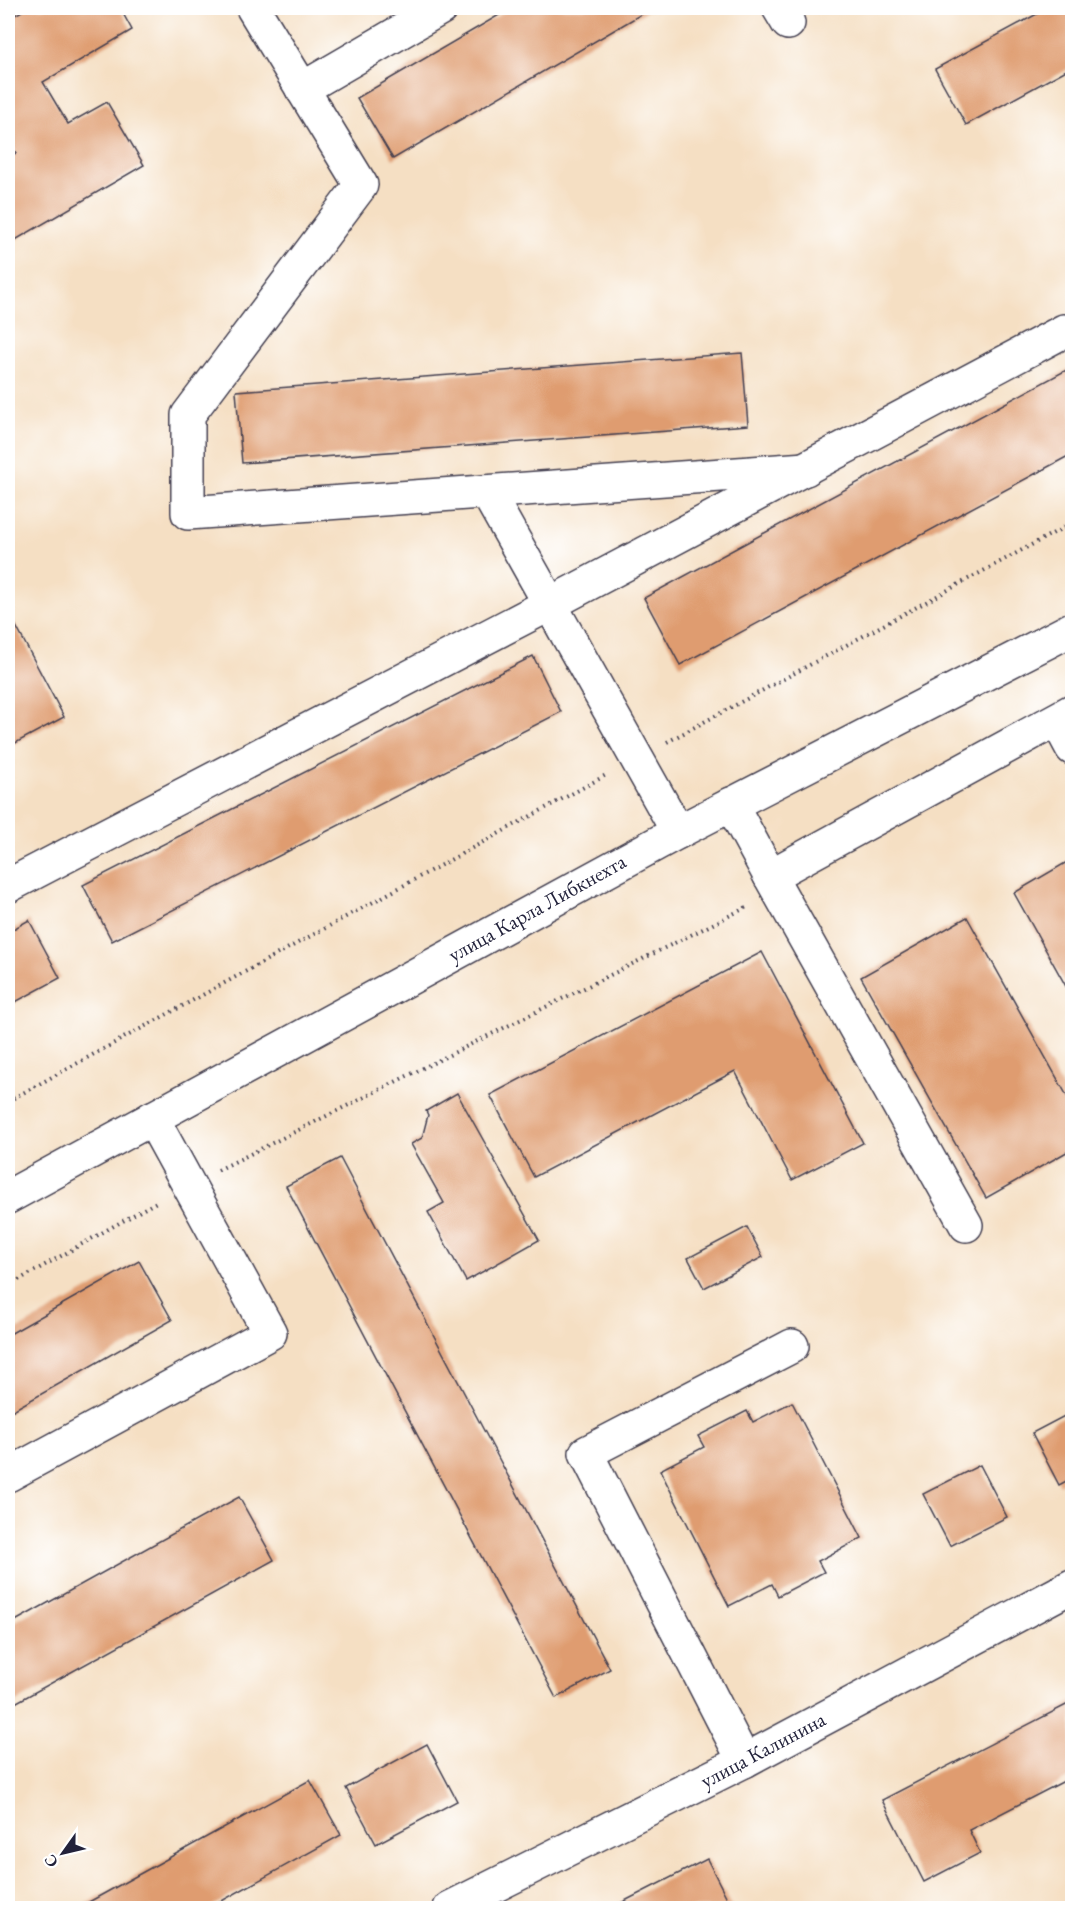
<svg xmlns="http://www.w3.org/2000/svg" width="1080" height="1916" font-family="'EB Garamond',serif">
	<style>
		.building { fill: #df9c70 }
		.lines { fill: none; stroke-linecap: round; stroke-linejoin: round }
		.minor-casing { stroke: #423e4f; stroke-width: 36 }
		.major-casing { stroke: #423e4f; stroke-width: 36 }
		.path { stroke: #423e4f; stroke-width: 4; stroke-dasharray: 1.5 4.5; stroke-linecap: butt }
		.minor { stroke: #fff; stroke-width: 33 }
		.major { stroke: #fff; stroke-width: 33 }
		.labels { text-anchor: middle; stroke-width: 4.5; stroke-linejoin: round; paint-order: stroke }
		.street-label { font-size: 21px; fill: #22223b; stroke: #fff }
	</style>
	<rect width="100%" height="100%" fill="#fff"/>
	<filter id="ink" filterUnits="userSpaceOnUse"><feTurbulence type="fractalNoise" baseFrequency=".0167" numOctaves="2"/><feDisplacementMap in="SourceGraphic" scale="12" xChannelSelector="R" yChannelSelector="G"/><feConvolveMatrix kernelMatrix="1 2 1 2 8 2 1 2 1" color-interpolation-filters="sRGB"/></filter>
	<filter id="wash" filterUnits="userSpaceOnUse"><feTurbulence type="fractalNoise" baseFrequency=".008" numOctaves="4" result="noise"/><feDisplacementMap in="SourceGraphic" scale="24" xChannelSelector="R" yChannelSelector="G"/><feGaussianBlur stdDeviation="1.35" result="paint"/><feColorMatrix in="noise" values="0 0 0 0 0 0 0 0 0 0 0 0 0 0 0 0 0 1.4 0 .05"/><feComposite in="paint" operator="in"/></filter>
	<g filter="url(#wash)">
		<rect width="100%" height="100%" fill="#f5dfc3"/>
		<g id="blocks">
			<g class="building">
				<path d="M27,8H120L132,30L43,82L68,124L107,102L144,165L12,242L8,235V158L16,153L8,139V19Z"/>
				<path d="M511,8H652L393,159L357,98Z"/>
				<path d="M1048,8H1072V67L966,125L935,69Z"/>
				<path d="M742,353L748,425L242,463L236,391Z"/>
				<path d="M1072,367V454L680,665L644,598Z"/>
				<path d="M8,611L64,717L8,747Z"/>
				<path d="M533,656L561,712L112,941L83,885Z"/>
				<path d="M1072,859V997L1014,893Z"/>
				<path d="M967,917L1072,1105V1149L986,1198L861,977Z"/>
				<path d="M29,920L60,978L8,1006V932Z"/>
				<path d="M762,952L863,1143L792,1180L735,1071L534,1177L490,1095Z"/>
				<path d="M457,1093L539,1240L466,1281L428,1212L444,1203L411,1144L422,1138L428,1115L426,1111Z"/>
				<path d="M340,1158L610,1669L556,1698L286,1186Z"/>
				<path d="M747,1227L763,1257L704,1288L688,1258Z"/>
				<path d="M139,1261L172,1320L8,1413V1335Z"/>
				<path d="M792,1402L862,1538L818,1561L824,1572L778,1596L772,1584L729,1606L660,1470L704,1447L698,1436L747,1411L753,1422Z"/>
				<path d="M1072,1412V1478L1059,1485L1032,1433Z"/>
				<path d="M980,1465L1007,1517L950,1546L923,1494Z"/>
				<path d="M239,1497L274,1560L8,1707V1625Z"/>
				<path d="M1072,1702V1777L969,1830L980,1853L924,1882L882,1800Z"/>
				<path d="M427,1744L457,1801L376,1844L346,1788Z"/>
				<path d="M310,1780L341,1835L209,1908H78Z"/>
				<path d="M707,1859L732,1908H611Z"/>
			</g>
		</g>
	</g>
	<g filter="url(#ink)">
		<use href="#blocks" fill-opacity="0" stroke="#423e4f" stroke-width="1.5"/>
		<g class="lines">
			<g class="minor-casing">
				<g id="minor">
					<path d="M253,8L361,185L188,415V513L806,469"/>
					<path d="M779,8L788,23"/>
					<path d="M302,89L441,8"/>
					<path d="M487,492L678,832"/>
					<path d="M1057,720L1072,748"/>
					<path d="M731,804L770,876L1072,711"/>
					<path d="M770,876L966,1225"/>
					<path d="M8,886L550,604L1064,331"/>
					<path d="M8,1475L270,1333L152,1118"/>
					<path d="M744,1761L586,1453L792,1346"/>
					<path d="M450,1908L744,1761L1072,1586"/>
				</g>
			</g>
			<g class="major-casing">
				<path id="major" d="M8,1197L678,832L1072,629"/>
			</g>
			<g class="path">
				<path d="M667,742L1072,523"/>
				<path d="M8,1101L608,774"/>
				<path d="M218,1170L749,906"/>
				<path d="M8,1286L158,1201"/>
			</g>
			<use href="#minor" class="minor"/>
			<use href="#major" class="major"/>
		</g>
	</g>
	<g class="labels">
		<g class="street-label">
			<text transform="translate(537 908) rotate(-29)" y="7">улица Карла Либкнехта</text>
			<text transform="translate(763 1750) rotate(-28)" y="7">улица Калинина</text>
		</g>
	</g>
	<rect width="1080" height="1916" fill="none" stroke="#fff" stroke-width="30"/>
	<g transform="translate(63 1853) rotate(236)" stroke="#ffffff" stroke-width="4.5" paint-order="stroke">
	<path d="M0-4.5L10 22L0 15L-10 22Z" fill="#22223b"/>
	<text y="-9" font-size="16" font-weight="bold" text-anchor="middle" fill="#22223b">С</text>
	</g>
</svg>
